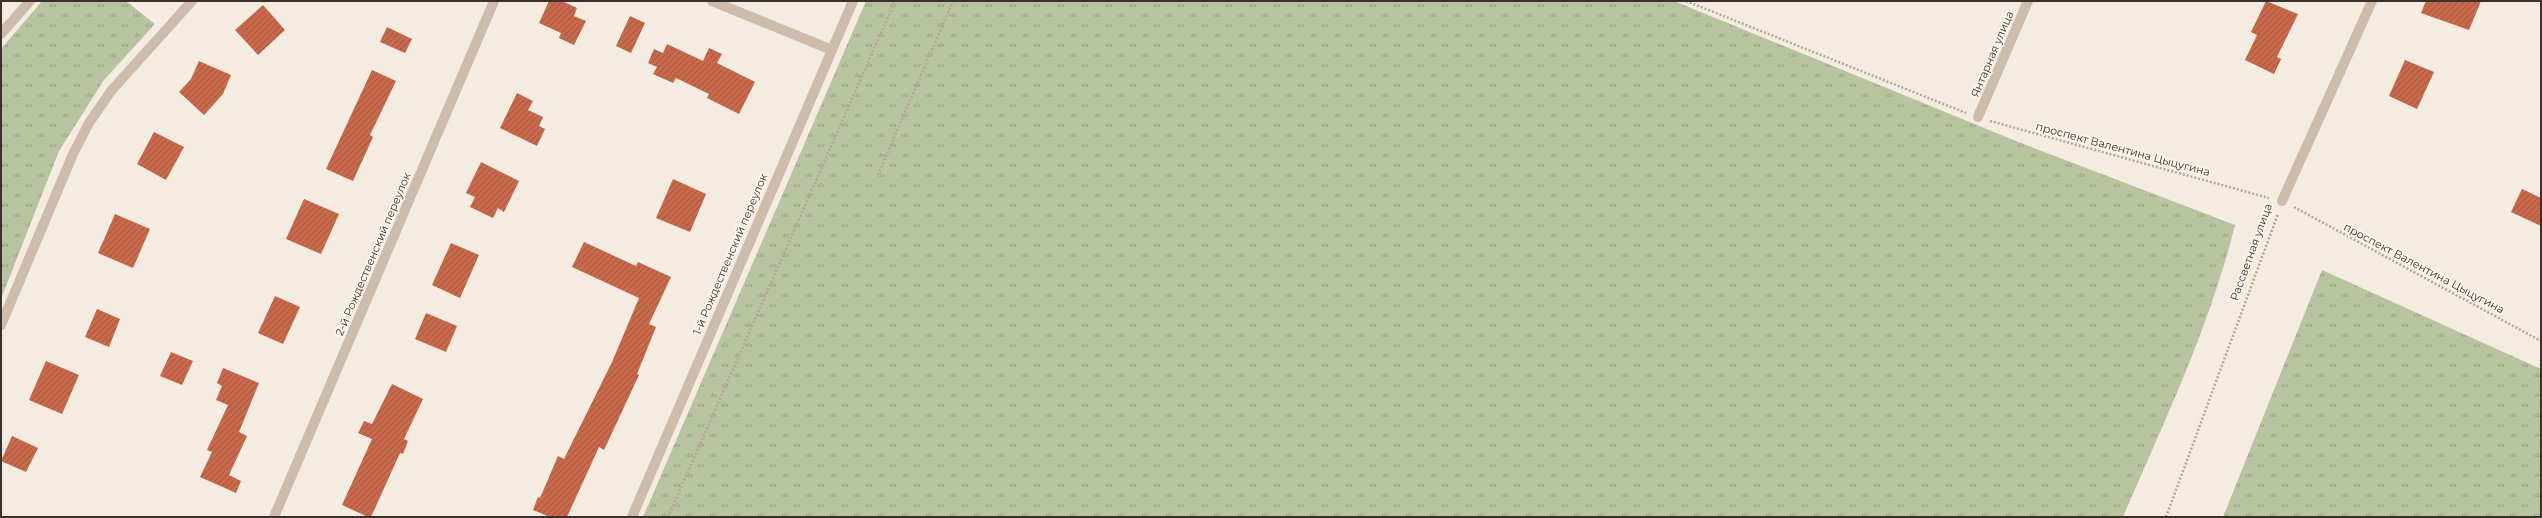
<svg xmlns="http://www.w3.org/2000/svg" width="2542" height="518" font-family="Montserrat,sans-serif">
	<style>
		.grass { fill: url(#grass-tufts) }
		.building { fill: url(#building-hatch) }
		.lines { fill: none; stroke-linecap: round; stroke-linejoin: round }
		.path { stroke: #b9a596; stroke-width: 2.5; stroke-dasharray: 2 2; stroke-linecap: butt }
		.minor { stroke: #cdbbac; stroke-width: 10 }
		.labels { text-anchor: middle; stroke-width: 3.5; stroke-linejoin: round; paint-order: stroke }
		.street-label { font-size: 11px; fill: #3b302b; stroke: #fbf5ee }
	</style>
	<defs>
		<pattern id="grass-tufts" width="24" height="20" patternUnits="userSpaceOnUse"><rect width="24" height="20" fill="#b8c4a0"/><path d="M3 7l-1-3M5 7V3M7 7l1-3M15 17l-1-3M17 17v-4M19 17l1-3" fill="none" stroke="#97a083"/></pattern>
		<pattern id="building-hatch" width="6" height="6" patternUnits="userSpaceOnUse"><rect width="6" height="6" fill="#c8694b"/><path d="M-1 1l2-2M0 6l6-6M5 7l2-2" fill="none" stroke="#a4573f"/></pattern>
	</defs>
	<rect width="100%" height="100%" fill="#f4ebe1"/>
	<g class="grass">
		<path d="M42,1H126L155,24L104,80L59,151L1,299V49Z"/>
		<path d="M866,1H1674L2016,141L2235,225C2210,326 2164,422 2123,517H643Z"/>
		<path d="M2322,270L2541,369V517H2223Z"/>
	</g>
	<g class="building">
		<path d="M549,1H562L577,8L574,16L586,21L574,45L559,38L561,33L539,23Z"/>
		<path d="M2266,1L2298,14L2277,57L2281,59L2274,74L2245,60L2257,35L2251,32Z"/>
		<path d="M2426,1H2481L2469,30L2421,13Z"/>
		<path d="M263,5L285,30L258,55L235,30Z"/>
		<path d="M630,16L645,23L631,53L616,46Z"/>
		<path d="M387,27L412,39L405,53L380,42Z"/>
		<path d="M667,44L703,61L709,48L722,54L717,63L755,82L739,114L707,98L709,94L676,78L673,83L653,74L657,67L648,63L654,49L663,53Z"/>
		<path d="M2405,60L2434,72L2417,109L2389,96Z"/>
		<path d="M199,61L231,75L223,94L204,115L179,92L191,79Z"/>
		<path d="M372,70L396,81L370,135L373,137L353,181L326,169Z"/>
		<path d="M517,93L533,101L528,110L543,117L539,126L545,129L537,146L500,128Z"/>
		<path d="M154,132L184,147L166,180L137,164Z"/>
		<path d="M481,162L519,181L504,212L498,208L493,218L470,207L475,197L466,193Z"/>
		<path d="M673,179L706,194L690,232L656,218Z"/>
		<path d="M2522,189L2541,198V226L2511,212Z"/>
		<path d="M304,199L339,214L321,254L286,239Z"/>
		<path d="M115,214L150,229L133,268L98,253Z"/>
		<path d="M584,242L636,266L638,262L671,277L649,324L656,327L637,374L639,375L604,450L599,447L567,517H550L533,510L538,497L540,498L558,456L564,459L612,362L639,298L572,267Z"/>
		<path d="M451,243L479,255L460,298L432,285Z"/>
		<path d="M275,296L300,307L283,344L258,333Z"/>
		<path d="M97,309L120,319L109,347L85,337Z"/>
		<path d="M426,313L457,326L446,352L415,339Z"/>
		<path d="M171,352L193,361L182,385L160,376Z"/>
		<path d="M46,361L79,375L62,414L29,400Z"/>
		<path d="M223,368L259,383L239,432L247,436L229,475L241,481L236,493L200,477L212,452L207,450L228,405L216,400L222,386L217,383Z"/>
		<path d="M392,384L423,399L404,439L408,441L403,454L400,453L371,517H368L342,505L372,439L358,433L364,421L372,424Z"/>
		<path d="M12,436L38,448L26,472L1,461Z"/>
	</g>
	<g class="lines">
		<g class="path">
			<path d="M1686,1L1966,113"/>
			<path d="M1990,121L2269,198"/>
			<path d="M878,175L953,1"/>
			<path d="M2294,207L2541,341"/>
			<path d="M668,517L895,1"/>
			<path d="M2166,517L2278,214"/>
		</g>
		<g class="minor">
			<path d="M712,1L832,50"/>
			<path d="M1,34L30,1"/>
			<path d="M1978,117L2028,1"/>
			<path d="M2282,201L2372,1"/>
			<path d="M1,325L73,154L89,123L111,91L192,1"/>
			<path d="M274,517L494,1"/>
			<path d="M632,517L853,1"/>
		</g>
	</g>
	<g class="labels">
		<g class="street-label">
			<text transform="translate(1992 54) rotate(-67)" y="4">Янтарная улица</text>
			<text transform="translate(2123 149) rotate(15)" y="4">проспект Валентина Цыцугина</text>
			<text transform="translate(2251 252) rotate(-70)" y="4">Рассветная улица</text>
			<text transform="translate(373 254) rotate(-67)" y="4">2-й Рождественский переулок</text>
			<text transform="translate(730 254) rotate(-67)" y="4">1-й Рождественский переулок</text>
			<text transform="translate(2424 268) rotate(28)" y="4">проспект Валентина Цыцугина</text>
		</g>
	</g>
	<rect width="2542" height="518" fill="none" stroke="#3b302b" stroke-width="4"/>
</svg>
